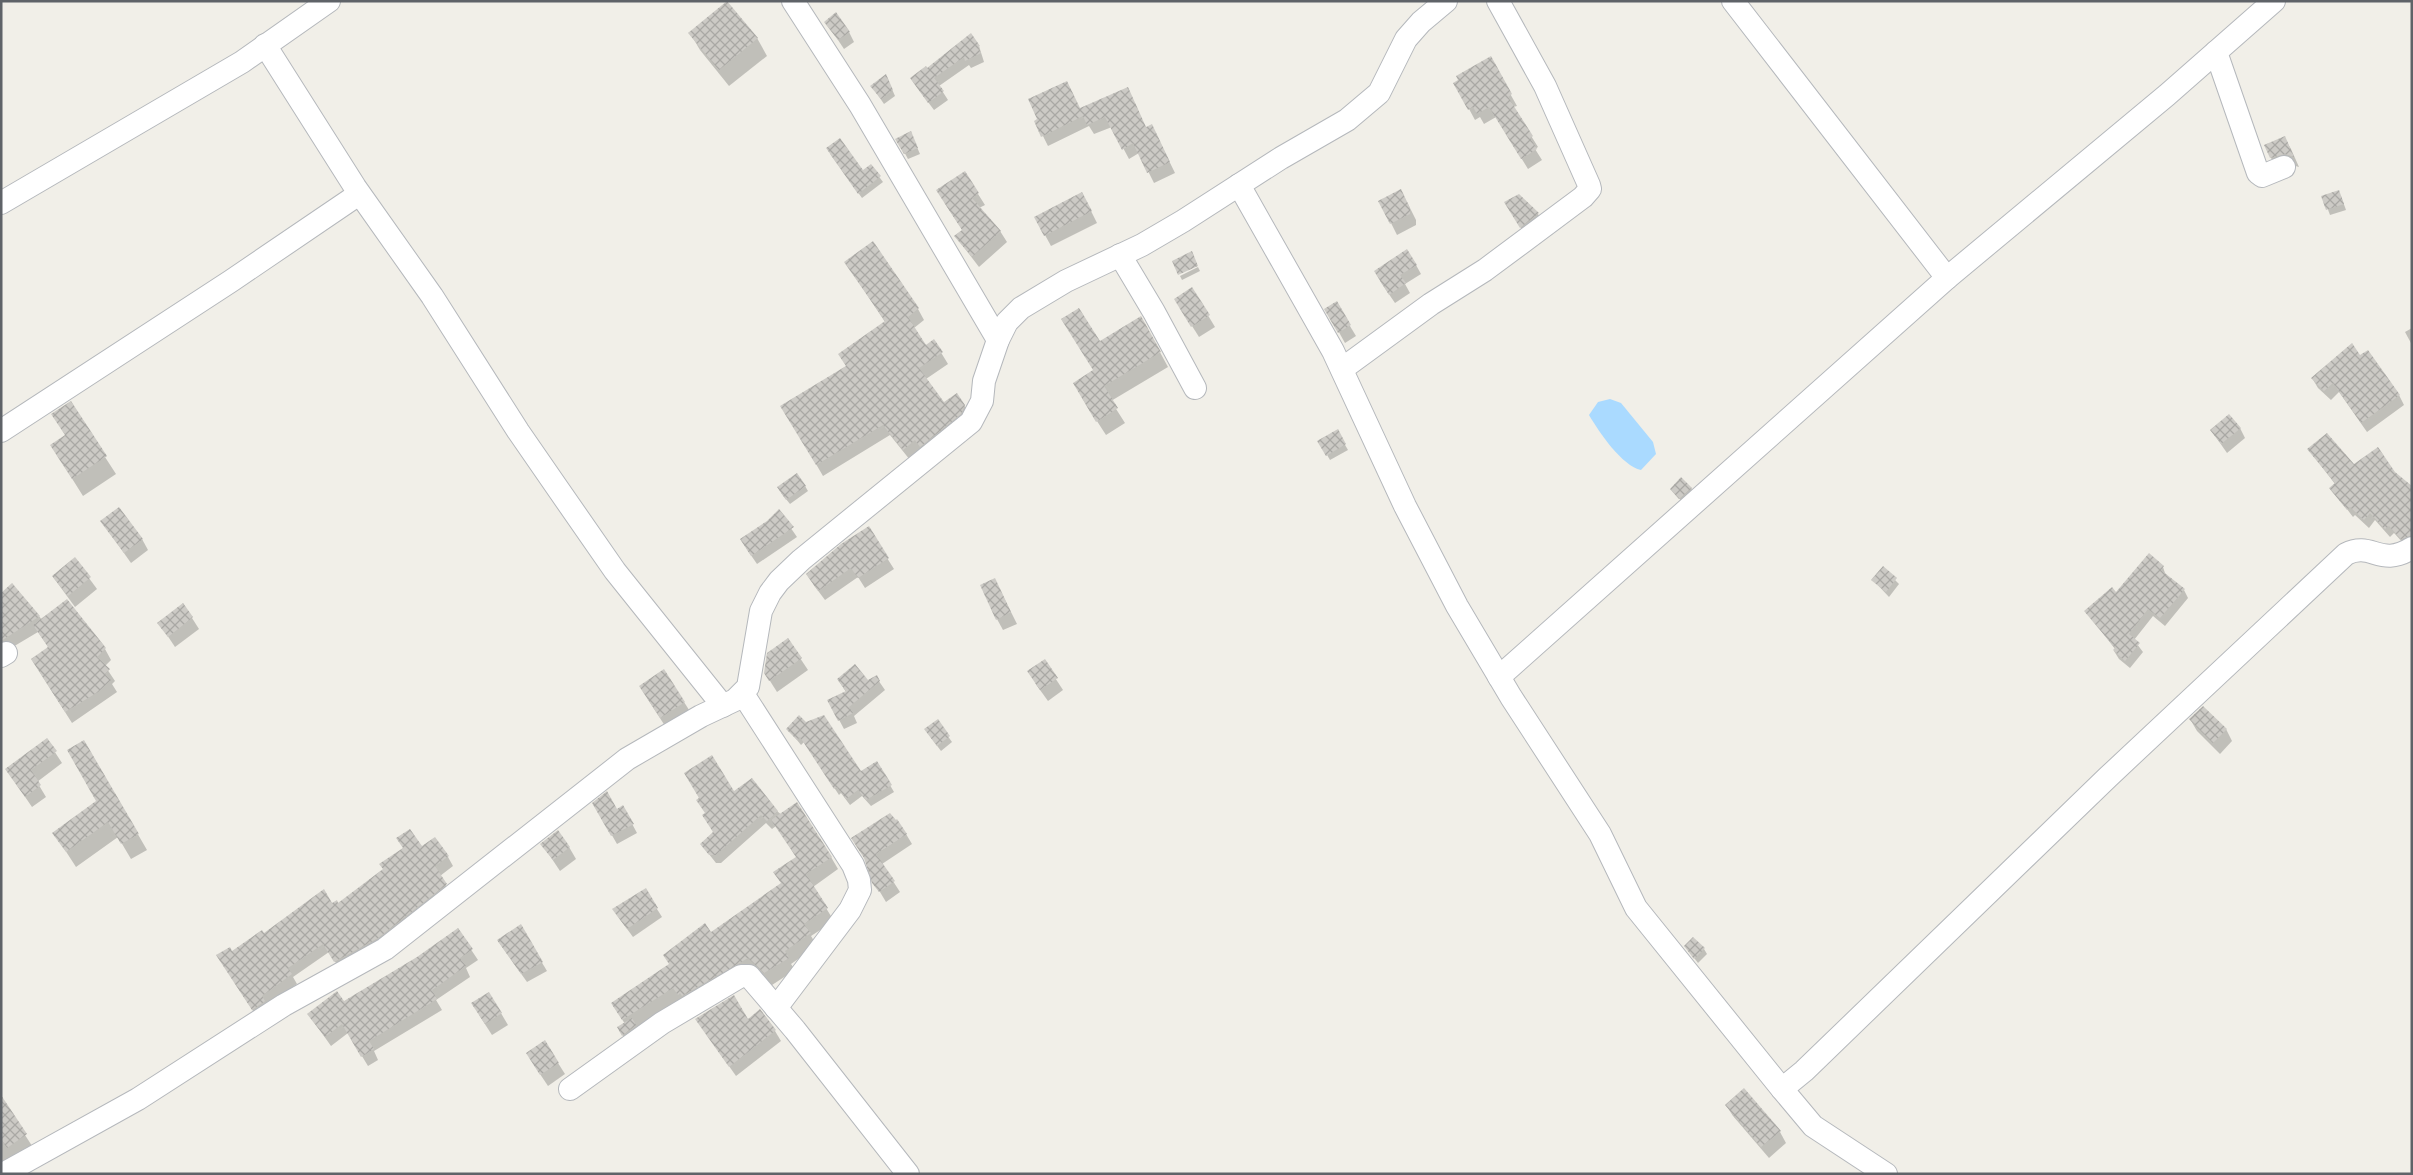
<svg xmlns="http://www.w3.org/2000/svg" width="2413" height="1175" font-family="'Source Sans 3',sans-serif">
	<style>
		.water { fill: #aadaff }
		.shadow { fill: #0003 }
		.building { fill: url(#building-cross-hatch) }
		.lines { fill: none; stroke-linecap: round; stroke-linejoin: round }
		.street-casing { stroke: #b5b8bc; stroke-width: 24 }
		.street { stroke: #fff; stroke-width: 22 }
	</style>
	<defs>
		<pattern id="building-cross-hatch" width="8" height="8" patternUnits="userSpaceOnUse" patternTransform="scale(1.25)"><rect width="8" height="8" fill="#cccac5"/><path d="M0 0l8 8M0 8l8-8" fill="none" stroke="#a9a8a4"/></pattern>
	</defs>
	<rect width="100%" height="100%" fill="#f1efe8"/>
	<path class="water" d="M1610,399L1621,403L1653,442L1656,454L1641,470C1622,466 1599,432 1589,415L1598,402Z"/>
	<g class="shadow">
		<path d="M826,22L849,32L854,42L844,49Z"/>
		<path d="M690,33L757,38L767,56L729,86L700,50Z"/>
		<path d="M979,46L984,62L971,68L969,65L939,86L948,100L934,110L916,86L927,69Z"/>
		<path d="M1490,58L1517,106L1513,107L1538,147L1535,149L1542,160L1528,169L1496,117L1484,124L1480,117L1475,120L1455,83Z"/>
		<path d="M888,80L895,96L884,104L875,91Z"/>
		<path d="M1081,110L1146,128L1152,126L1175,173L1154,183L1139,153L1129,159L1112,127L1094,134L1089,126L1048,146L1043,136Z"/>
		<path d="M2284,137L2291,149L2299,167L2292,165L2278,169L2271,158L2266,146Z"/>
		<path d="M913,138L920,154L908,159L897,139Z"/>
		<path d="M830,154L863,172L871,166L883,182L862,198Z"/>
		<path d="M978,194L985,205L979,208L1000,231L1007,242L979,267L956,237L963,231L944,202Z"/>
		<path d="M1519,196L1538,214L1544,225L1527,238L1506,203Z"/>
		<path d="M2323,196H2341L2346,210L2330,215Z"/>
		<path d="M1380,201L1407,202L1416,220V225L1397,235Z"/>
		<path d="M1088,205L1097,223L1051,246L1045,235Z"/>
		<path d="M846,263L918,309L924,320L914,328L926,346L934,341L948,364L926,379L943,404L964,405L971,417L910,460L890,435L823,476L782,406L847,367L885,322Z"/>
		<path d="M1416,265L1421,274L1405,284L1410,293L1395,303L1380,281Z"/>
		<path d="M1198,267L1200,271L1182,280L1180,276Z"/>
		<path d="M1192,289L1215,327L1199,337L1182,310Z"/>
		<path d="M1336,303L1356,336L1345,343L1326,309Z"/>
		<path d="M2412,328V345L2405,332Z"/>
		<path d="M1149,332L1168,367L1111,401L1125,423L1106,435L1082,398L1094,371L1099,343Z"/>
		<path d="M2359,357L2399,395L2404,405L2367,432L2339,392L2331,400L2318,388L2312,378Z"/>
		<path d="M70,403L116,474L83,496L51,445L66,436Z"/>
		<path d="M2240,428L2245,438L2227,453L2211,430Z"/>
		<path d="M1337,431L1348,450L1330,460L1319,441Z"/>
		<path d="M2309,450L2412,488V538L2404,544L2394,533L2390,537L2375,520L2369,528L2355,515L2353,517L2331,488L2335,484Z"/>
		<path d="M805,486L808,491L790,504L781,493Z"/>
		<path d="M1691,488L1694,494L1683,503L1671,489Z"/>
		<path d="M779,511L797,537L757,564L746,548Z"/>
		<path d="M102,522L142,539L148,550L131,563Z"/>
		<path d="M868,528L894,569L865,588L858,577L825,600L813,584Z"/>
		<path d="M75,559L97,589L75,607L53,577Z"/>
		<path d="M2163,567L2166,576L2184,590L2188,598L2165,626L2153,616L2134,640L2143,652L2130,668L2119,659L2114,651L2115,649L2086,611Z"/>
		<path d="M1883,568L1899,584L1889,597L1873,580Z"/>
		<path d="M995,580L1017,624L1003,630L997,619Z"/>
		<path d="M1,595L39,616L42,620L105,649L111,660L105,666L115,681L112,684L117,692L72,723L39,671L49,648L38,632L1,654Z"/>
		<path d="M192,618L199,629L175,647L159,623Z"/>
		<path d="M788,640L808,670L777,692L765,673Z"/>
		<path d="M1044,661L1063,690L1048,701L1035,683Z"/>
		<path d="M876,677L885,690L854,716L857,723L844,729L829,701L846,692L838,680L868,681Z"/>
		<path d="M647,698L684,702L691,713L667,729Z"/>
		<path d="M2190,719L2226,729L2232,741L2220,754L2197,731Z"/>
		<path d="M937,721L952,742L941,751L929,735Z"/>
		<path d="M788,729L861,773L877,763L894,792L871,806L862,796L850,805L841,793L839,795L804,742L801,745Z"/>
		<path d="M47,740L62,763L37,782L46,797L32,807L6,769Z"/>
		<path d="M84,741L147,850L131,859L118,837L76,867L54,833L98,802Z"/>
		<path d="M734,793L777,811L831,857L838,869L813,887L834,921L811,936L817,946L791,964L795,970L772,985L756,969L626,1040L618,1028L625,1024L620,1016L670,965L782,884L775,872L797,858L776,826L772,829L766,823L721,863H716L701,844L714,833Z"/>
		<path d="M594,804L616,810L623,807L637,833L617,844Z"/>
		<path d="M906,834L912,844L882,864L900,892L886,902L874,882L866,860Z"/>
		<path d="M542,844L569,847L576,859L560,871Z"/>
		<path d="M422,848L448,857L453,866L440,876L451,894L341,971L329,952L293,977L297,984L266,1006L258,1019L224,965L232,952L264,935L332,905H338Z"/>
		<path d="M645,890L662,917L633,937L619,918Z"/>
		<path d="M520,926L547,971L527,982L498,941Z"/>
		<path d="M458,930L478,960L466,968L470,977L436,1000L442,1010L374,1051L378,1060L368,1066L348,1033L331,1046L309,1015L344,1003L417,958Z"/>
		<path d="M1685,946L1704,949L1707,954L1698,963Z"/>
		<path d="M489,993L508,1025L492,1035L479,1015Z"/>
		<path d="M696,1019L747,1021L775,1031L781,1041L736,1076Z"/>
		<path d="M558,1063L565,1074L548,1086L534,1065Z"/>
		<path d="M1,1098L36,1152L1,1164Z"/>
		<path d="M1726,1105L1780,1132L1786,1143L1769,1158L1733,1116Z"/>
	</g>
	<g class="building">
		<path d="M727,1L758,38L719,70L688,33Z"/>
		<path d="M836,12L850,32L838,40L824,22Z"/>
		<path d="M971,33L980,46L978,47L981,53L965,61L964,57L934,78L944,91L928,103L910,78L926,66L927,68Z"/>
		<path d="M1491,56L1512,94L1508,97L1533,136L1530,138L1537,149L1521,159L1489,107L1477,114L1473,107L1468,110L1453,83L1458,80L1456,76Z"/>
		<path d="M886,74L893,90L881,99L870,86Z"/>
		<path d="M1067,81L1080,108L1128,87L1146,127L1152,124L1170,162L1147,173L1133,143L1122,150L1105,117L1087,125L1083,116L1041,137L1034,121L1037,119L1028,99Z"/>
		<path d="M911,131L918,148L904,154L895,139Z"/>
		<path d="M2285,136L2294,157L2285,154L2270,158L2264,145Z"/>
		<path d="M840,138L863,170L871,164L881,176L858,194L826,148Z"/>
		<path d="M965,171L979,193L972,198L1001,231L972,257L954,236L962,230L936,190Z"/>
		<path d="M1401,189L1410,208V214L1390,224L1378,201Z"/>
		<path d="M2339,190L2344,204L2326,210L2321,196Z"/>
		<path d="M1082,192L1092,211L1044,236L1034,217Z"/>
		<path d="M1519,194L1539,213L1520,228L1504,202Z"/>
		<path d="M873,241L919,308L908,317L926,345L934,339L943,352L919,368L944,402L957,393L965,405L961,414L920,447L915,440L903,450L883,425L816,465L780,406L846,366L838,354L885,321L844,262Z"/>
		<path d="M1407,249L1417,265L1400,275L1406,283L1389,295L1374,271Z"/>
		<path d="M1192,251L1198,266L1178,275L1172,261Z"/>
		<path d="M1192,287L1210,315L1191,327L1174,299Z"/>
		<path d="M1337,301L1351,325L1338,333L1324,309Z"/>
		<path d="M1079,308L1100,341L1141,316L1161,352L1104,386L1118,408L1096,422L1073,383L1093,370L1061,319Z"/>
		<path d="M2352,343L2360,355L2368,350L2400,395L2361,423L2333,383L2324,391L2311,378Z"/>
		<path d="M71,401L107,456L72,479L50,445L65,435L51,414Z"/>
		<path d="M2229,414L2241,428L2221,444L2210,430Z"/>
		<path d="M1338,429L1346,444L1326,456L1317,441Z"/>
		<path d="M2327,433L2354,464L2378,447L2395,472L2412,486V535L2401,539L2389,526L2385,529L2370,513L2364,520L2350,507L2347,510L2329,488L2335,483L2307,449Z"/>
		<path d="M797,473L806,486L786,500L777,487Z"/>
		<path d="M1681,477L1692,488L1679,499L1670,489Z"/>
		<path d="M119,507L143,539L124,553L100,521Z"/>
		<path d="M779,509L794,527L751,556L740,539L767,521Z"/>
		<path d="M869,526L889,558L858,578L851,568L818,591L806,574L841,544Z"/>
		<path d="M2149,553L2164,566L2161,570L2185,589L2160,618L2148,609L2129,634L2140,643L2125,661L2113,650L2115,648L2084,611L2112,587L2116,592Z"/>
		<path d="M75,557L91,577L68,596L52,576Z"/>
		<path d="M1883,566L1897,578L1886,592L1871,580Z"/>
		<path d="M995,578L1011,612L996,620L980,585Z"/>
		<path d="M12,583L40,616L1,641V593Z"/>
		<path d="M67,599L106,648L97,657L110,669L105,674L111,680L98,692L65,712L31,659L48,647L33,625Z"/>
		<path d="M183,603L193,617L168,637L157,623Z"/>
		<path d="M788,638L802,658L769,681L764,673L767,653Z"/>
		<path d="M1045,659L1058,678L1040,690L1027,671Z"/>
		<path d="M855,664L868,680L877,675L880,681L849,707L853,713L838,721L827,700L846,691L837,679Z"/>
		<path d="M664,669L685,702L660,718L639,686Z"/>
		<path d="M2203,706L2227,729L2213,743L2189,719Z"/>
		<path d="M799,715L806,722L824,715L861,771L877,761L892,785L866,800L858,790L846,799L837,787L834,789L800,737L797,740L786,729Z"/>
		<path d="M938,719L950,736L937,746L924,729Z"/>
		<path d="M47,738L57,751L31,770L41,785L25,797L5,769Z"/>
		<path d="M84,740L139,834L121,844L108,822L66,852L52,833L96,801L67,750Z"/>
		<path d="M712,755L734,791L752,778L778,811L767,821L761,815L716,855H709L700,844L713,832L702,815L705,813L696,800L699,798L684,773Z"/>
		<path d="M607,791L617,809L623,805L634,824L611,836L592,803Z"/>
		<path d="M797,802L832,857L806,874L828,908L804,924L811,933L785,951L789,958L764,973L748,958L682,996L680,993L678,995L673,988L622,1020L611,1003L669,964L663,955L705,923L711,932L781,883L773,872L796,857L771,820Z"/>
		<path d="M890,813L896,820L897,819L907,834L876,854L895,881L879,892L872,883L864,858L851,838Z"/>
		<path d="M410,829L422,846L435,837L449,856L435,866L447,884L378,938L334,962L323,944L288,968L292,974L262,996L265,1001L252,1010L216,955L230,947L232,951L262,930L264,933L324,889L332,903L337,900L338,903L383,869L379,864L403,848L396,838Z"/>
		<path d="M558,830L570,847L553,860L540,844Z"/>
		<path d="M646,888L658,908L627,929L612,909Z"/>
		<path d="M521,924L543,962L521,974L497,940Z"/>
		<path d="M458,928L473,949L460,958L466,966L432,990L437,999L369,1041L374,1049L361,1057L342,1024L325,1037L307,1014L337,991L344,1001L417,957Z"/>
		<path d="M1693,937L1705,948L1694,959L1684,946Z"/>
		<path d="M489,992L502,1013L485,1024L471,1003Z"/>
		<path d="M734,995L748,1019L760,1009L776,1030L729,1067L695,1019Z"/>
		<path d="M632,1018L636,1025L622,1036L617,1027Z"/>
		<path d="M545,1040L559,1063L540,1075L526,1053Z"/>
		<path d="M1744,1088L1781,1131L1761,1147L1725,1105Z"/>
		<path d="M1,1095L27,1134L7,1148L1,1139Z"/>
	</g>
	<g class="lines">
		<g class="street-casing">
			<g id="street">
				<path d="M793,1L860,105L998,340"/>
				<path d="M1733,1L1947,278"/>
				<path d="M265,45L355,187L432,296L518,431L556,486L615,571L723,706"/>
				<path d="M2216,52L2258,173L2262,176L2284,167"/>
				<path d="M1239,185L1333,351L1405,506L1457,606L1511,697L1600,834L1636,908L1782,1089L1804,1071L2108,777L2346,554C2372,541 2380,568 2412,548"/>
				<path d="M1,203L242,62L329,1"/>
				<path d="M1120,255L1154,312L1195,388"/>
				<path d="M1342,369L1431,304L1485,270L1583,197L1590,189L1589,185L1545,86L1498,1"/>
				<path d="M1,431L231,281L359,194"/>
				<path d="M1,656L6,653"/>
				<path d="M1499,677L1947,278L2167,95L2274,1"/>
				<path d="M743,694L853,865L859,880L860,890L850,910L776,1008"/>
				<path d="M570,1089L662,1023L741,976H749L795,1030L908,1174"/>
				<path d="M1782,1089L1813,1126L1886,1174"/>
				<path d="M3,1174L138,1099L284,1005L385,949L627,759L701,716L735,700L748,687L761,611L770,593L779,581L801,560L971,422L982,401L984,381L998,340L1007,322L1021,308L1066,281L1142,245L1183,221L1281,158L1347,120L1379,93L1406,39L1421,22L1446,1"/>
			</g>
		</g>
		<use href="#street" class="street"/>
	</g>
	<rect width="2413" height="1175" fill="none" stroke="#5f6368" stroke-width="5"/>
</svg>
